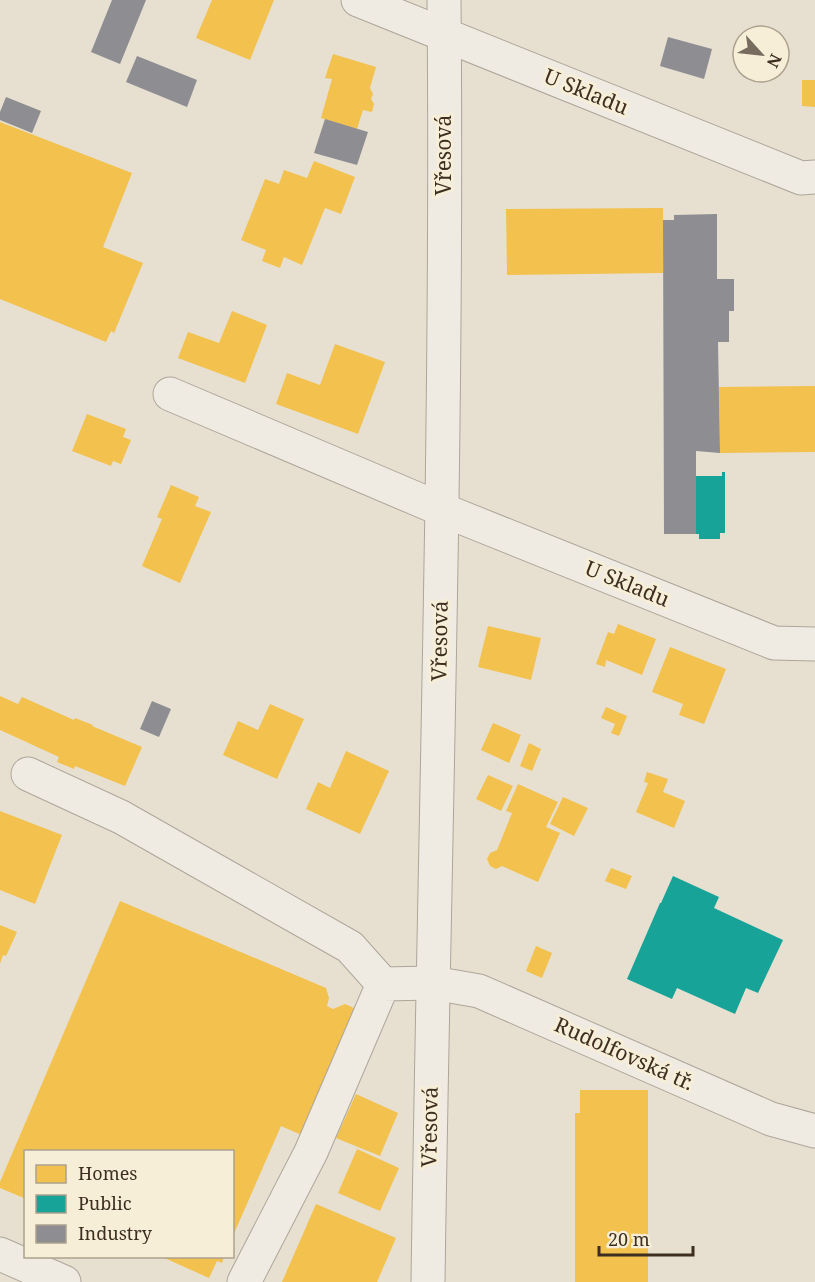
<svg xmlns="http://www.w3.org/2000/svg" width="815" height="1282" font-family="'Noto Serif',serif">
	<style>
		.homes { fill: #f2c14e }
		.public { fill: #17a398 }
		.industry { fill: #8d8d92 }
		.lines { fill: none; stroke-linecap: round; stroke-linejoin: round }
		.minor-casing { stroke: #ada599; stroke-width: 35 }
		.minor { stroke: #efebe3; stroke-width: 33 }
		.labels { text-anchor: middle; stroke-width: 6; stroke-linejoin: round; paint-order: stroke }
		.street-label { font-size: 21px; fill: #3d2e20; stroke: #f7eed8 }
	</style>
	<rect width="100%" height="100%" fill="#e7e0d1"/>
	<g class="homes">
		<path d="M212,0H274L250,60L196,38Z"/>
		<path d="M333,54L376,67L370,88L373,94L371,99L374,104L372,112L363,110L357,129L321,118L332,79L325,78Z"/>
		<path d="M802,80H815V107L802,106Z"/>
		<path d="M0,122L132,173L103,247L143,263L114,333L111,331L106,342L0,299Z"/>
		<path d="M314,161L355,177L341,214L325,208L302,265L284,257L280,268L262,261L266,250L241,240L265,179L279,184L284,170L307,178Z"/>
		<path d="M663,208V273L507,275L506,209Z"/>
		<path d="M232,311L267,325L245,383L178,358L188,332L219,343Z"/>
		<path d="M335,344L385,362L358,434L276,404L287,373L320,385Z"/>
		<path d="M815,386V452L720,453L719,387Z"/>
		<path d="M87,414L126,429L123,437L131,440L121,464L113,461L111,466L72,451Z"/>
		<path d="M171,485L199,497L195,506L211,512L180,583L142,566L162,519L157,517Z"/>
		<path d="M618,624L656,639L642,675L606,660L605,667L596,664L608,632L614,634Z"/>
		<path d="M488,626L541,638L531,680L478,667Z"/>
		<path d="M670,647L726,669L704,724L679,715L683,704L652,692Z"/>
		<path d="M0,696L18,704L22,697L74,720L75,718L93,725L92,726L142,747L125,786L75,766L74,769L57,762L59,757L0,730Z"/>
		<path d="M270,704L304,719L277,779L223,755L238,721L258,730Z"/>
		<path d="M606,707L627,716L619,736L611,733L615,724L601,718Z"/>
		<path d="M493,723L521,735L509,763L481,750Z"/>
		<path d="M529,743L541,749L532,771L520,766Z"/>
		<path d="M346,751L389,771L360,834L306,809L318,782L330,788Z"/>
		<path d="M647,772L668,779L663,792L685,801L674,828L636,812L648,783L644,782Z"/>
		<path d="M488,775L513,786L501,811L476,799Z"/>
		<path d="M518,784L558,802L546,827L560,833L538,882L502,866L496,869L490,866L487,859L490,853L497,850L512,813L506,811Z"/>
		<path d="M563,797L588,808L574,836L550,824Z"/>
		<path d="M0,811L62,835L35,904L0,890Z"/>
		<path d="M611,868L632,876L626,889L605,881Z"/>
		<path d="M120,901L326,988L329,998L327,1006L333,1009L345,1004L361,1011L306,1137L281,1126L232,1238V1152H26V1199L0,1188V1182Z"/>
		<path d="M0,925L17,932L6,956L3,955L0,964Z"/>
		<path d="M536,946L552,953L542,978L526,971Z"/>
		<path d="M580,1090H648V1282H575V1113H580Z"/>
		<path d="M356,1094L398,1113L380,1156L336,1138Z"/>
		<path d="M357,1149L399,1168L380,1211L338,1193Z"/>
		<path d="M316,1204L396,1238L377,1282H282Z"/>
		<path d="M160,1256H224L222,1263L217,1261L209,1278Z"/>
	</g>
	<g class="public">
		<path d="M722,472H725V533H720V539H699V534H696V476H722Z"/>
		<path d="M673,876L719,897L714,908L783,940L758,993L746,988L735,1014L677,988L672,999L627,979L660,903H661Z"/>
	</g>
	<g class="industry">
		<path d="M112,0H146L120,64L91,52Z"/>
		<path d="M668,37L712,49L704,79L660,66Z"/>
		<path d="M137,56L197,80L187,107L126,82Z"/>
		<path d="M6,97L41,111L32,133L0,120V112Z"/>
		<path d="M325,119L368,132L357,165L314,153Z"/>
		<path d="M717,214V279H734V311H729V342H718L720,453L696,451V534H664L663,220H674V215Z"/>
		<path d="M152,701L171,709L159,737L140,729Z"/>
	</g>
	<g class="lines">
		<g class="minor-casing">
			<g id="minor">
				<path d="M358,0L801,178L815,177"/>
				<path d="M170,394L443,510L774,643L815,644"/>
				<path d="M28,774L121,817L350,947L383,984"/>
				<path d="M0,1254L64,1282"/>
				<path d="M244,1282L311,1152L383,984L433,983L479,991L771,1119L815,1131"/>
				<path d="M428,1282C434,855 448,427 444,0"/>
			</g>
		</g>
		<use href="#minor" class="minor"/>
	</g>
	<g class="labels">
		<g class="street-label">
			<text transform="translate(586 92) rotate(22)" y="7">U Skladu</text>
			<text transform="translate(444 155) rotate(-90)" y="7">Vřesová</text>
			<text transform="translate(627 584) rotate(22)" y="7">U Skladu</text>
			<text transform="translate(440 641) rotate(-89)" y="7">Vřesová</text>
			<text transform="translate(624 1054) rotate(24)" y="7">Rudolfovská tř.</text>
			<text transform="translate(430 1127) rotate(-89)" y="7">Vřesová</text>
		</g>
	</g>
	<rect x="24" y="1150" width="210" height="108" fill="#f7eed8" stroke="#ada18e" stroke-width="1.5"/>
	<rect x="36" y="1165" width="30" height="18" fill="#f2c14e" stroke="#ada18e" stroke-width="1.5"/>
	<text x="78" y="1180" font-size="18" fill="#3d2e20">Homes</text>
	<rect x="36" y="1195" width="30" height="18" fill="#17a398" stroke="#ada18e" stroke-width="1.5"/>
	<text x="78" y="1210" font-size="18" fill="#3d2e20">Public</text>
	<rect x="36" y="1225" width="30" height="18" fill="#8d8d92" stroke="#ada18e" stroke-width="1.5"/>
	<text x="78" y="1240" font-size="18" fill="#3d2e20">Industry</text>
	<g transform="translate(761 54) rotate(117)"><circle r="28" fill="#f7eed8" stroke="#ada18e" stroke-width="1.5"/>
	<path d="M0-4.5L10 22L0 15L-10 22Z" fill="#786c5e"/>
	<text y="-9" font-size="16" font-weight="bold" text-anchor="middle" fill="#3d2e20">N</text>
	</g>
	<path d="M599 1246v9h94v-9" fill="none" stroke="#3d2e20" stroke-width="3"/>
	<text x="608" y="1246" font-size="18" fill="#3d2e20" stroke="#f7eed8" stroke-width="4.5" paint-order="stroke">20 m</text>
</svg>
